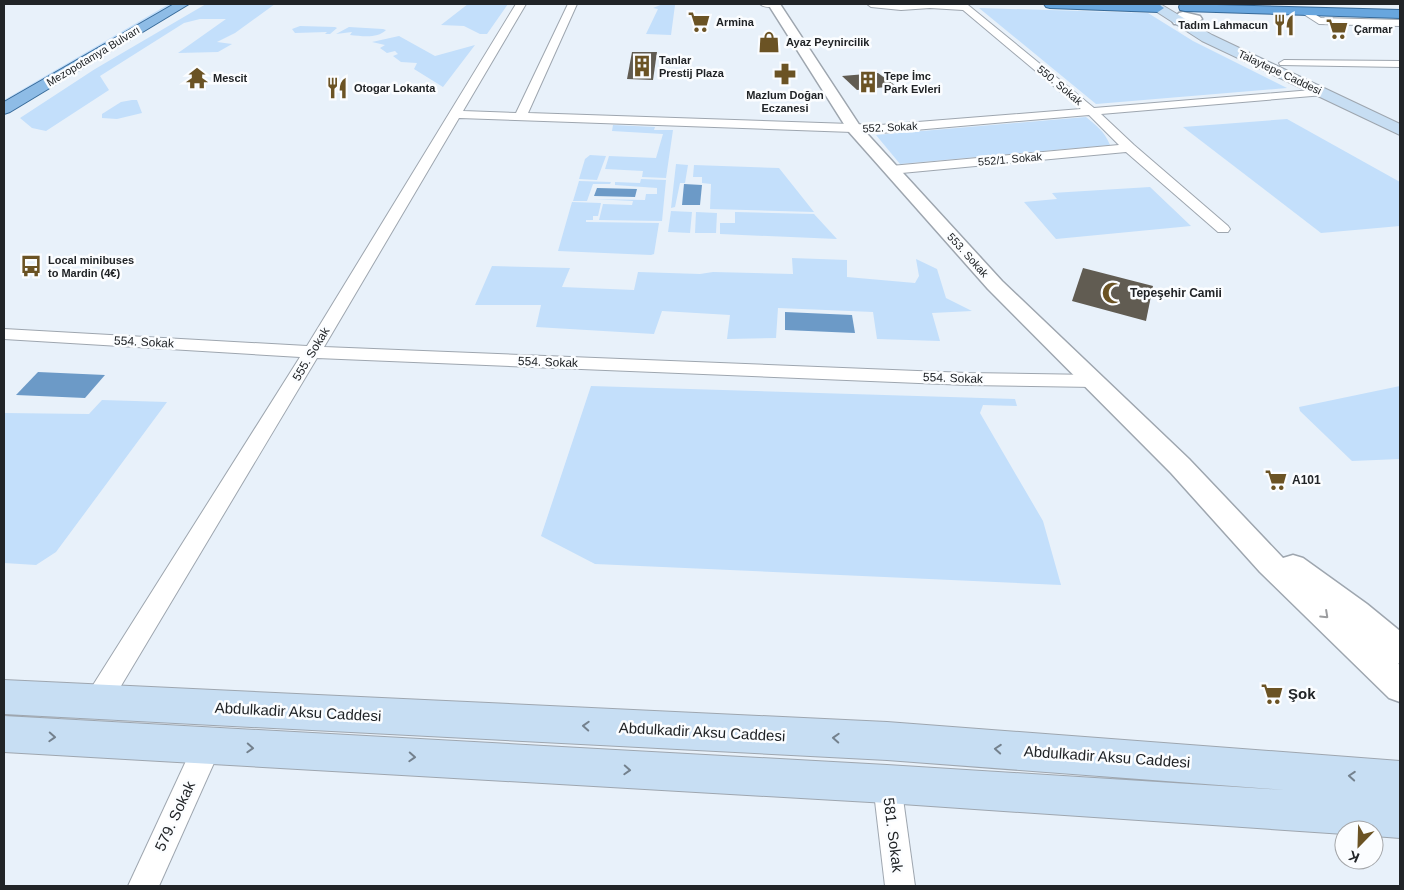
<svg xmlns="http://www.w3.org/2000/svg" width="1404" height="890" font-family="Helvetica,sans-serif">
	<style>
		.green { fill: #c3dffb }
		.water { fill: #6c9ac7 }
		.building { fill: #615c52 }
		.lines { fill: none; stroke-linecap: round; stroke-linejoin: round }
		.minor-casing { stroke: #9ea6af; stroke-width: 2 }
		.tertiary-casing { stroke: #9ea6af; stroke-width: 3 }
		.secondary-casing { stroke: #9ea6af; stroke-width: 2 }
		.primary-casing { stroke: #376a99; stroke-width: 2 }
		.trunk-casing { stroke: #376a99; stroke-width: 2 }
		.minor { fill: #fff; fill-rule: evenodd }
		.tertiary { fill: #fff; fill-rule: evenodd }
		.secondary { fill: #c7def3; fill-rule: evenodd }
		.primary { fill: #8ebce6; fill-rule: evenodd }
		.trunk { fill: #68a6de; fill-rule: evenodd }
		.oneway { stroke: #9b9c9e }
		.oneway2 { stroke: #74818d }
		.labels { text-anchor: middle; stroke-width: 5; stroke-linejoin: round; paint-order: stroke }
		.far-poi-label { font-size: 11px; font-weight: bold; fill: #212427; stroke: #fbfdff; text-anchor: start }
		.far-street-label { font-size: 11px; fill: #212427; stroke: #fbfdff }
		.poi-label { font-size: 12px; font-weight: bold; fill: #212427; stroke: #fbfdff; text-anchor: start }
		.street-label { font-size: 12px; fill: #212427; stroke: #fbfdff }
		.near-poi-label { font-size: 15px; font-weight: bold; fill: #212427; stroke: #fbfdff; text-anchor: start }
		.near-street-label { font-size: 15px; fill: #212427; stroke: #fbfdff }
	</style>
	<rect width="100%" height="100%" fill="#e8f1fa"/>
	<g class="green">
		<path d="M169,4H176L4,105V100Z"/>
		<path d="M206,4H275L235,33L217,42L232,44L218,52L178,53L226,19H200L184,23L100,76L109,90L46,131L32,128L20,118L95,69Z"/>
		<path d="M468,4H508L487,34H480L464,26L441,25Z"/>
		<path d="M663,4L675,5L671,35L646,34L658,9L653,8Z"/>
		<path d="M979,8L1148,13L1193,41L1287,88L1096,104Z"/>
		<path d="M300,26L335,27L337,28L330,34H325L327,32L295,33L292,29Z"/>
		<path d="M349,27L383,29L386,30C377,39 362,36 350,35L352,32L336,34Z"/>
		<path d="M399,36L435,56L475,45L443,87L414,69L417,63L401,62L393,56L398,54L395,51L387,53L380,48L385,45L372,42Z"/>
		<path d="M132,100H137L142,113L117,119L102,118V114L121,102Z"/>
		<path d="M1086,117C1096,125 1105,132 1110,145L900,164L876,135Z"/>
		<path d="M1287,119L1400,182V226L1321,233L1183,127Z"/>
		<path d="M613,125L655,127L654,130H673L666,178L642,177L643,171L605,169L609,156L656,158L663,134L612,131Z"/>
		<path d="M590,155L606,156L597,180L579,179L585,159Z"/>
		<path d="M676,164L688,165L685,183H680L675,207L671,208Z"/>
		<path d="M694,165L779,168L814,212L710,209L711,184L702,183V177H693Z"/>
		<path d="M641,179L666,180L662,221L599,220L603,204L632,205L633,201L593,199L645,200L646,194H657V188L615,185V182L640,183Z"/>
		<path d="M579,181L611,182L610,184H593L587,201H573Z"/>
		<path d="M1150,187L1191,226L1056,239L1024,202L1057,199L1052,193Z"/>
		<path d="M572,202L601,203L598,216H593V220H586V222L659,223L654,254L651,255L558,251Z"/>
		<path d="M671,211L692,212L690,233L668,232Z"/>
		<path d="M696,212L717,213L716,233H695Z"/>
		<path d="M735,212L814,214L837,239L720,234V223H735Z"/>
		<path d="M792,258L847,260V277L915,283L919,276L916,259L937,269L946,298L972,311L932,313L940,341L877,339L873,312L778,308L776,338L727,339L730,315L662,311L654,334L536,327L541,305H475L492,266L570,268L562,287L634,290L638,272L700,274L713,272L793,274Z"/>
		<path d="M591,386L1015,399L1017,406L983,405L980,413L1043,521L1061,585L595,564L541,536Z"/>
		<path d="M1400,386V459L1352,461L1300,411L1299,407Z"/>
		<path d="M102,400L167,402L56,552L36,565L4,563V413L89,414Z"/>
	</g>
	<g class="water">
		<path d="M684,184L702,185L700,205H682Z"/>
		<path d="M597,188L637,189L635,197L594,196Z"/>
		<path d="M785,312L852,315L855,333L785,330Z"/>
		<path d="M38,372L105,375L85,398L16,395Z"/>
	</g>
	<g class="building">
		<path d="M632,52H657L653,80L627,79Z"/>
		<path d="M878,73L896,86L857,90L842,76Z"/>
		<path d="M1083,268L1153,286L1146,321L1072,301Z"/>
	</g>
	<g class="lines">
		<g class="minor-casing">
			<g id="minor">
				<path d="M516,4H526L463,111L516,113L568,4H577L528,113L880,125L1081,109L963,10L930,8L901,10L871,7L867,4L968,5L1094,108L1324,89L1330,92L1324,95L1101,114L1134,145L1228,226L1230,229L1228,232H1218L1126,152L891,174L884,170L891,166L1119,145L1089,115L880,133L459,118L324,347L967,373L1094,375L1101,377L1103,381L1101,385L1094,387L967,385L317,358L106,711L97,715L88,711L84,702L88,693L300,357L4,339V329L307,346Z"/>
				<path d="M760,4H779C775,8 764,8 760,4Z"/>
				<path d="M1305,8L1321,18L1400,20V26L1319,24L1302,13L1300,11Z"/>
				<path d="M1284,60L1400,61V67L1280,65L1279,63Z"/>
				<path d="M208,731L218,735L222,745L159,886H128L198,735Z"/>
				<path d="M887,770L897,774L901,784L915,886H885L873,784L877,774Z"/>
			</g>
		</g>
		<g class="tertiary-casing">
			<g id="tertiary">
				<path d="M768,4H780L860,126L1002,281L1189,459L1283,558L1293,555L1303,558L1367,604L1400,631V664L1398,663L1400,666V702L1389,698L1260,572L1171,473L988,289L849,132Z"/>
				<path d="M1183,12L1200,16L1202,19L1196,23L1186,20L1182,24H1174L1172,21L1179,13Z"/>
			</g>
		</g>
		<g class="secondary-casing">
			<g id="secondary">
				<path d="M1162,5L1212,35L1400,124V135L1202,41L1157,12L1156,9L1157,6Z"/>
				<path d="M4,680L887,722L1400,761V838L1374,836V830H1344V834L887,803L4,752V716L887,765L1285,790L887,760L4,714Z"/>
			</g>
		</g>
		<g class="primary-casing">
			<path id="primary" d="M174,4H189L10,112L4,114V102Z"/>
		</g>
		<g class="trunk-casing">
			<g id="trunk">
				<path d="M1044,4H1158L1164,8L1158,12L1050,8L1046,7Z"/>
				<path d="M1180,4L1400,10V18L1185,11L1180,10L1179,7Z"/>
			</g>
		</g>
		<use href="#minor" class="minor"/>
		<use href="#tertiary" class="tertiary"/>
		<use href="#secondary" class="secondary"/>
		<use href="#primary" class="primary"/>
		<use href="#trunk" class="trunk"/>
	</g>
	<defs><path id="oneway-chevron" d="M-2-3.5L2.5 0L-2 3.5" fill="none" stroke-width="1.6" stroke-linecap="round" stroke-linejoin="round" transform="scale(1.25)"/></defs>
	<use class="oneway" href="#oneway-chevron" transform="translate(1325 615) rotate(43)"/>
	<g class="oneway2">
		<use href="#oneway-chevron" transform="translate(586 726) rotate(-177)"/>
		<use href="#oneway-chevron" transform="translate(52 737) rotate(3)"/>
		<use href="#oneway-chevron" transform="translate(836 738) rotate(-177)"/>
		<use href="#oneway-chevron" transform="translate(250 748) rotate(3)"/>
		<use href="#oneway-chevron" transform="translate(998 749) rotate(-176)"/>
		<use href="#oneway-chevron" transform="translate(412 757) rotate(3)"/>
		<use href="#oneway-chevron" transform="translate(627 770) rotate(3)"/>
		<use href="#oneway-chevron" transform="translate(1352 776) rotate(-176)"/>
	</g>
	<defs>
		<g id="supermarket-bare" transform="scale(1.725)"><path d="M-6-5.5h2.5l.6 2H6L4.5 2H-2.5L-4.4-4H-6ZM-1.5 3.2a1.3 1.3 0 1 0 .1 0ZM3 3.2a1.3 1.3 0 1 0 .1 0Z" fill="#6b5324" stroke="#fbfdff" stroke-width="2.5" paint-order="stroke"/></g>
		<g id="restaurant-bare" transform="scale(1.725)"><path d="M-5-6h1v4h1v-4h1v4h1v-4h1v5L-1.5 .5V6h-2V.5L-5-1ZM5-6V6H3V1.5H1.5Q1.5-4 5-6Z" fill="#6b5324" stroke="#fbfdff" stroke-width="2.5" paint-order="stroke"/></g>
		<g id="shop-bare" transform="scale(1.725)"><path d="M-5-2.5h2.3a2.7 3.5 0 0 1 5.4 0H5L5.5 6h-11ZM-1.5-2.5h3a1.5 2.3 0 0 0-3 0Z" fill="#6b5324" stroke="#fbfdff" stroke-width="2.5" paint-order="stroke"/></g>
		<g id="building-bare" transform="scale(1.725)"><path d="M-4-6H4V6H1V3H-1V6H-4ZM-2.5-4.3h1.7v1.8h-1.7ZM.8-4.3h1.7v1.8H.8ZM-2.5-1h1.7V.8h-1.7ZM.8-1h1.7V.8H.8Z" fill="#6b5324" stroke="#fbfdff" stroke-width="2.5" paint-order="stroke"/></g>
		<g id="pharmacy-bare" transform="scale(1.725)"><path d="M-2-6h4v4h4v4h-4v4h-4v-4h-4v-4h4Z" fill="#6b5324" stroke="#fbfdff" stroke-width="2.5" paint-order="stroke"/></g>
		<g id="temple-bare" transform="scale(1.725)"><path d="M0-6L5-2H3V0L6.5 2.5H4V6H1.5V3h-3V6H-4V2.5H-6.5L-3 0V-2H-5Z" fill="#6b5324" stroke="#fbfdff" stroke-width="2.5" paint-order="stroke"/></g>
		<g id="bus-bare" transform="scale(1.725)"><path d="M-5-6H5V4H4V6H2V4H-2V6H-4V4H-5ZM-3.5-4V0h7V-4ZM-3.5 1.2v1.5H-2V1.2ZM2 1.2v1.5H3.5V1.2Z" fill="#6b5324" stroke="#fbfdff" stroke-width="2.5" paint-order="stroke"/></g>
		<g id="mosque-bare" transform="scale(1.725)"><path d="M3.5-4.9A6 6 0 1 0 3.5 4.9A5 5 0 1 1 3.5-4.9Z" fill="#6b5324" stroke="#fbfdff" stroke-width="2.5" paint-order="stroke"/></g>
	</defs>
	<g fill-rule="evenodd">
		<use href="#supermarket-bare" x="699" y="22"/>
		<use href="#restaurant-bare" x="1284" y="25"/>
		<use href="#supermarket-bare" x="1337" y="29"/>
		<use href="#shop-bare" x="769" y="42"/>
		<use href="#building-bare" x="642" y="66"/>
		<use href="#pharmacy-bare" x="785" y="74"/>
		<use href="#temple-bare" x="197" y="78"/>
		<use href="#building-bare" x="868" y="82"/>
		<use href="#restaurant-bare" x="337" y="88"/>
		<use href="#bus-bare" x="31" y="266"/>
		<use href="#mosque-bare" x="1113" y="293"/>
		<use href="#supermarket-bare" x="1276" y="480"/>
		<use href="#supermarket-bare" x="1272" y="694"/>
	</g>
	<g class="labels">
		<g class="far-poi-label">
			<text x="716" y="26">Armina</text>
			<text x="1268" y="29" text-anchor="end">Tadım Lahmacun</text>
			<text x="1354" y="33">Çarmar</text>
			<text x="786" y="46">Ayaz Peynircilik</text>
			<text x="659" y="64">Tanlar<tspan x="659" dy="13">Prestij Plaza</tspan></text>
			<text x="884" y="80">Tepe İmc<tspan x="884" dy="13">Park Evleri</tspan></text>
			<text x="213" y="82">Mescit</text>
			<text x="354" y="92">Otogar Lokanta</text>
			<text x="785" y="99" text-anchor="middle">Mazlum Doğan<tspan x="785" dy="13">Eczanesi</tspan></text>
			<text x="48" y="264">Local minibuses<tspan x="48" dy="13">to Mardin (4€)</tspan></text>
		</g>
		<g class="far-street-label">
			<text transform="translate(93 56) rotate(-31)" y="4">Mezopotamya Bulvarı</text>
			<text transform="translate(1280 72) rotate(25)" y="4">Talaytepe Caddesi</text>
			<text transform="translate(1060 85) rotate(40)" y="4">550. Sokak</text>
			<text transform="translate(890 127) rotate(-3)" y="4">552. Sokak</text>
			<text transform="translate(1010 159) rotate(-5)" y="4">552/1. Sokak</text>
			<text transform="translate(968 255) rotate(48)" y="4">553. Sokak</text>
		</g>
		<g class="poi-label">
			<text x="1130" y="297">Tepeşehir Camii</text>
			<text x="1292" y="484">A101</text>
		</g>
		<g class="street-label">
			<text transform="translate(144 342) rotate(3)" y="4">554. Sokak</text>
			<text transform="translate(311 354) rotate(-59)" y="4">555. Sokak</text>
			<text transform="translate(548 362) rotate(2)" y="4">554. Sokak</text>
			<text transform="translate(953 378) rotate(2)" y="4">554. Sokak</text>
		</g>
		<g class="near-poi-label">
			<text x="1288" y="699">Şok</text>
		</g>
		<g class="near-street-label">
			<text transform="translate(298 712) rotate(3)" y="5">Abdulkadir Aksu Caddesi</text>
			<text transform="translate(702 732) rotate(3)" y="5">Abdulkadir Aksu Caddesi</text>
			<text transform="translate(1107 757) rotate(4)" y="5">Abdulkadir Aksu Caddesi</text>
			<text transform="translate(175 816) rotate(-65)" y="5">579. Sokak</text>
			<text transform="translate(893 835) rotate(83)" y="5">581. Sokak</text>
		</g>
	</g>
	<rect width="1404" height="890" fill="none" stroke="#212427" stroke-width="10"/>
	<g transform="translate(1359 845) rotate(203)"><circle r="24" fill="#fbfdff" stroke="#a4a6a9"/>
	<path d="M0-4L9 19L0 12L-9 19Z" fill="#6b5324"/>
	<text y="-8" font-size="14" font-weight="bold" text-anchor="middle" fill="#212427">K</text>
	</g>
</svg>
